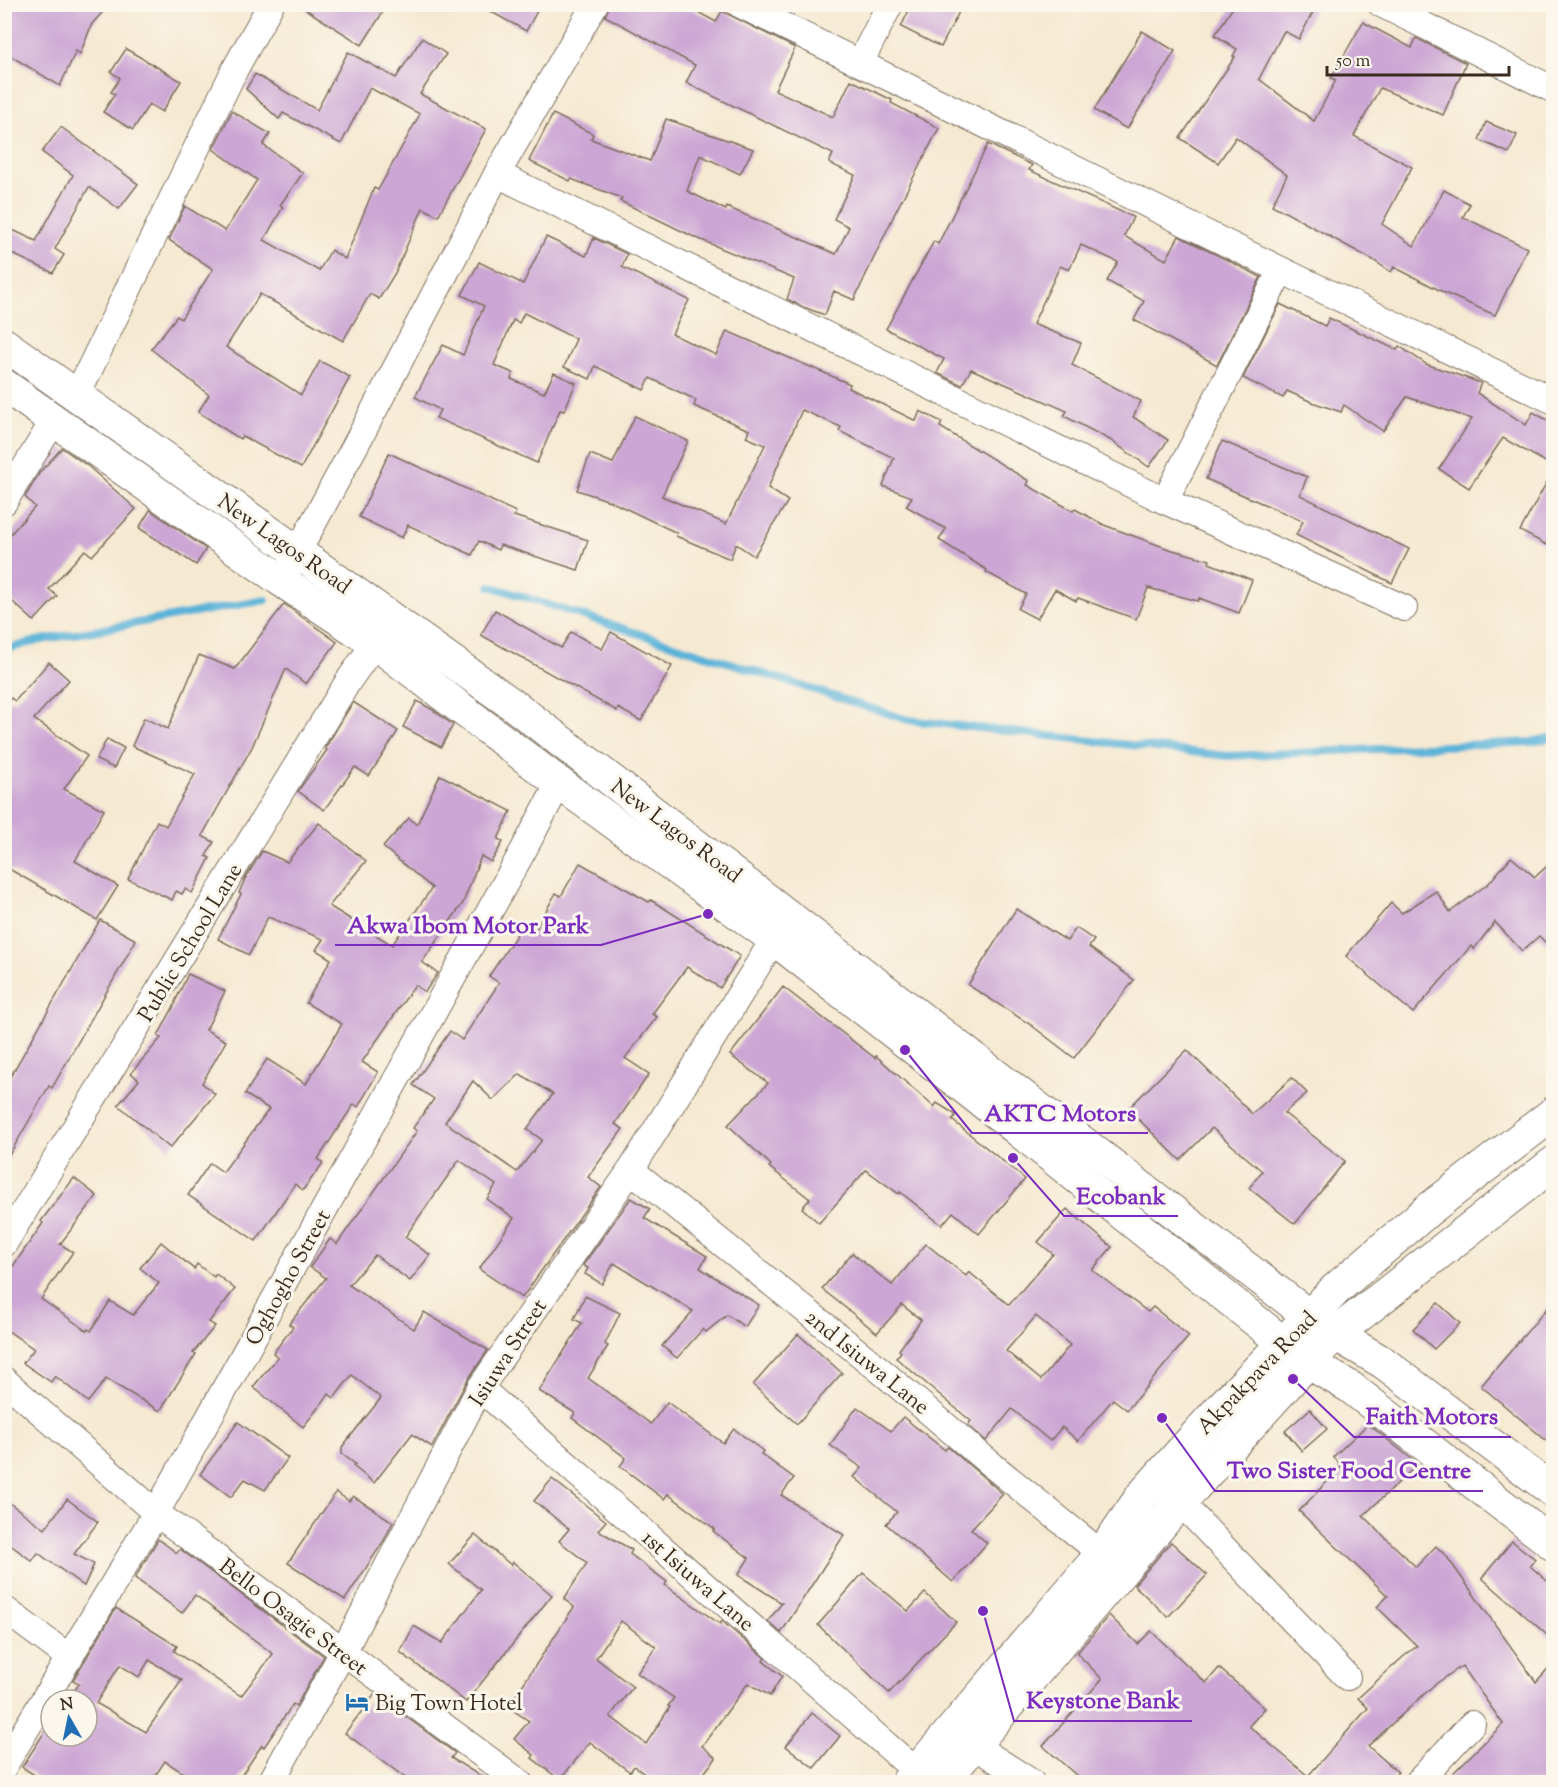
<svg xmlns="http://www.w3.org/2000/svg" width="1558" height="1787" font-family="'Sorts Mill Goudy',serif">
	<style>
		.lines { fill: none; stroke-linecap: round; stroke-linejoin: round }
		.stream { stroke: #5bb3d8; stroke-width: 8 }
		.building { fill: #cca6d4; fill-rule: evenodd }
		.minor-casing { stroke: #7c6d5d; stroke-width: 28 }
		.major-casing { stroke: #7c6d5d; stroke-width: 34 }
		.highway-casing { stroke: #7c6d5d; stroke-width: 35 }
		.minor { stroke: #fff; stroke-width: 26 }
		.major { stroke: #fff; stroke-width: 32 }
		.highway { stroke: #fff; stroke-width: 33 }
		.labels { text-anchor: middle; stroke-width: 6; stroke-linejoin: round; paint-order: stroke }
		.street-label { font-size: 22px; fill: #3b2a1e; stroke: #fbf7ec }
		.poi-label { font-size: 22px; fill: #3b2a1e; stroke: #fbf7ec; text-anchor: start }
		.leader { fill: none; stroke: #7b2cbf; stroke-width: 2 }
		.callout-dot { fill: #7b2cbf; stroke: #fbf7ec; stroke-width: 2 }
		.callout-label { font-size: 24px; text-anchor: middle; font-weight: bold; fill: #7b2cbf; stroke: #fbf7ec; stroke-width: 6; stroke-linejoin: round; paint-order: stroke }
	</style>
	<rect width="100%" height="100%" fill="#fbf7ec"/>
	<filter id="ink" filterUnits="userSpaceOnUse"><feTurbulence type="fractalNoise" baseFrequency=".0167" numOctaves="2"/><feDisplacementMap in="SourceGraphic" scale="12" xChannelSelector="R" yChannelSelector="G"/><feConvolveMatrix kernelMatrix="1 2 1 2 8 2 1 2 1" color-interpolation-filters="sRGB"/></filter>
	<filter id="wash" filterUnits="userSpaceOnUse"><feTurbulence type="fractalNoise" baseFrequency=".008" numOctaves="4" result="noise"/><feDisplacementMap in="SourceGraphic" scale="24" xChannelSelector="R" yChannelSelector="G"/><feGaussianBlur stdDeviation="1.35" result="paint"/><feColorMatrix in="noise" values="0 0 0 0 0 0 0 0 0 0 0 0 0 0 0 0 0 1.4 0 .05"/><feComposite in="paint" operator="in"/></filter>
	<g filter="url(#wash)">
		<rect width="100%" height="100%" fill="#f5e9d1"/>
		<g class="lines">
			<g class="stream">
				<path d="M490,586L908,720L1227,756L1531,742L1554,737"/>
				<path d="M4,650L36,641L266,600"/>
			</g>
		</g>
		<g id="blocks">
			<g class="building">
				<path d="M9,4H110L92,24L80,54L76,51L60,86L4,52V15Z"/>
				<path d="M297,4H388L362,45Z"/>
				<path d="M477,4H541L526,31Z"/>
				<path d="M610,4H683L716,22L722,11L795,48L775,90L833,117L851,80L892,100L891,103L939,128L895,213L854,300L834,291L825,315L803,307L787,299L794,279L692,236L620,201L622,198L571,179L570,181L529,161L553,114L593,134L591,139L650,161L666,119L753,149L740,174L700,155L687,191L726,210L727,207L836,254L849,227L834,219L855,175L829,163L833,154L686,83L695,65L605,16Z"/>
				<path d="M912,4H963L941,47L901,27Z"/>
				<path d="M1235,4H1317L1299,39L1284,31L1259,79L1314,121L1336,80L1331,78L1363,22L1412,48L1416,38L1466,63L1443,115L1380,88L1354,136L1412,167L1382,224L1414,246L1444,190L1470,204L1463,217L1527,248L1495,315L1447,294L1394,267L1391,272L1373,260L1272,205L1287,175L1236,137L1218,163L1180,138L1235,57L1233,56L1237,49L1215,35Z"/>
				<path d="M1142,31L1175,51L1127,129L1094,110Z"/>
				<path d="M422,38L446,54L420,94L486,129L438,216L423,208L395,273L379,299L370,294L343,341L260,294L226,347L301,395L320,361L350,377L301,468L242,436L240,439L198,412L209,395L151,349L177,316L181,319L213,269L169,240L185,206L225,231L257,180L213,149L232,111L270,134L263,145L303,173L280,205L283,207L264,240L319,271L331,250L345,259L374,188L378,190L420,114L370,88L341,144L283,113L279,119L246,89L255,74L317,110L348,52L396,78Z"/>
				<path d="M126,49L181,81L162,112L149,104L133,130L103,112L115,94L111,92L120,78L111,72Z"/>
				<path d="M1486,122L1517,135L1509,153L1479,140Z"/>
				<path d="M61,127L138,184L119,209L89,187L55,249L64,255L53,273L4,250V226L36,241L73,175L42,152Z"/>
				<path d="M988,144L1032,165L1029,170L1133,217L1124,236L1166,260L1179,236L1261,277L1217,365L1134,320L1144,301L1107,281L1118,262L1081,245L1069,270L1060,266L1033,324L1081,343L1072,365L1141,401L1133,417L1168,440L1149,467L1110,440L1064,416L1067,411L971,369L962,385L937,373L944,359L886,329L934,241L938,244Z"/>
				<path d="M546,237L586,256L594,238L627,254L622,267L689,300L672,334L716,355L727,331L850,384L849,388L916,421L920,411L942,422L940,427L1029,481L1027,485L1073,511L1075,509L1104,525L1169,549L1210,560L1209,563L1252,580L1239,613L1199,598L1198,601L1148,588L1136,619L1078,598L1076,601L1055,589L1037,619L1018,609L1026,594L986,572L987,570L939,540L946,529L906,506L912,497L883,486L894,458L839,431L841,427L802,410L768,488L788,501L754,556L736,544L730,559L676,536L677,533L610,501L577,490L590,454L613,463L635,416L688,441L662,496L726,524L765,445L746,437L749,430L694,406L696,400L650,378L644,390L595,366L590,379L564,367L576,339L524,313L519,323L513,320L494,365L513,373L511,379L544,393L554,373L576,383L564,411L560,410L537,463L436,418L440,410L415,397L443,345L463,355L484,306L462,295L479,262L523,284Z"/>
				<path d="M1280,304L1325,326L1329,318L1397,350L1399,346L1426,364L1481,383L1477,393L1526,425L1533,412L1554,424V467L1503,438L1469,488L1439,469L1472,419L1407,397L1383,431L1344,405L1341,412L1312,402L1287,391L1283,398L1243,378Z"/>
				<path d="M1222,441L1307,477L1300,495L1409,549L1392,583L1296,535L1303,521L1206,479Z"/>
				<path d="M62,448L89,467L136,509L92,556L85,550L49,589L57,596L34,621L4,594V541L35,507L25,497L40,472Z"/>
				<path d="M389,453L516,512L514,516L588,540L578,570L500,545L498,550L479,541L472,555L408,525L402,538L359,517Z"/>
				<path d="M1554,469V533L1547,545L1520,531Z"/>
				<path d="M150,510L206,549L196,565L139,528Z"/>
				<path d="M284,604L337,642L306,684L286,669L252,747L202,836L214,842L206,856L210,858L192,893L185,889L182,894L176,891L172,900L128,879L157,821L166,826L195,774L132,746L144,718L168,729L199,655L235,669Z"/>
				<path d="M495,610L561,648L571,632L602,649L611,632L672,666L641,721L618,708L617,711L481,635Z"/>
				<path d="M49,662L69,680L34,719L87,756L64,789L104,810L75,861L118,886L97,920L4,866V708L11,698L15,701Z"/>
				<path d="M417,701L433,710L453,725L441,747L403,727Z"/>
				<path d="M353,702L398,731L369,776L355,767L324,810L298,791L327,750L325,748Z"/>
				<path d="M107,739L124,748L114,768L96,760Z"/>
				<path d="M440,775L511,811L498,839L503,842L491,862L481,856L463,903L422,962L438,973L425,992L415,985L362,1062L378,1072L358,1107L354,1104L318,1159L323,1163L303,1190L295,1184L256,1241L188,1195L210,1163L223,1172L269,1109L245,1094L267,1059L306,1084L342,1024L306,1003L331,959L316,950L323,939L268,917L249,955L218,939L241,894L239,893L245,879L262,851L287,862L319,823L366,861L329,906L392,945L432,888L383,847L409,818L417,824Z"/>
				<path d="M1511,857L1535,877L1554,860V951L1539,936L1522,951L1495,922L1474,949L1471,946L1413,1013L1346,956L1391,903L1402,913L1436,891L1450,912L1489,883Z"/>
				<path d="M580,863L649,902L651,900L740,956L720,988L687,967L652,1014L657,1017L625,1058L649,1074L615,1124L623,1129L588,1177L601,1187L522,1298L479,1269L514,1218L487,1199L496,1185L459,1160L405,1237L430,1255L410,1281L375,1255L349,1285L414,1329L424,1312L488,1350L467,1381L432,1447L412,1434L374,1483L353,1466L355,1464L342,1454V1447L381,1398L352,1375L334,1398L329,1394L303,1427L253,1387L278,1357L273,1353L293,1327L289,1324L326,1278L310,1267L330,1239L337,1244L417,1131L413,1128L434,1099L413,1085L450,1031L462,1040L499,983L489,976L523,925L534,932L556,893L561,896ZM520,1074L553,1094L527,1129L542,1140L517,1172L445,1122L473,1081L493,1100Z"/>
				<path d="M1016,909L1067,941L1076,928L1094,940L1089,947L1134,980L1074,1058L1031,1025L968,985Z"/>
				<path d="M100,920L136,940L52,1088L49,1086L4,1164V1088Z"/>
				<path d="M188,974L225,991L206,1030L226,1041L202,1083L215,1094L170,1148L118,1105L139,1080L131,1073L161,1038L158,1036L176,1002H175Z"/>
				<path d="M783,987L875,1058L876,1056L934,1107L937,1103L956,1115L952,1120L1025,1179L979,1234L953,1212L942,1225L900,1192L899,1194L866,1170L819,1223L802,1208L810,1199L769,1167L771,1165L728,1125L768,1083L730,1055Z"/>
				<path d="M1187,1050L1252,1114L1292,1078L1307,1093L1284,1113L1345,1161L1295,1224L1249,1188L1262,1171L1212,1128L1180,1160L1128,1109Z"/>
				<path d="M74,1178L97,1196L60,1244L73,1252L41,1299L87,1331L88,1329L91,1331L110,1301L133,1315L159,1283L140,1268L161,1242L194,1269L197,1264L214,1277L216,1274L235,1289L209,1322L215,1326L193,1353L196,1354L160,1411L106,1379L88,1402L55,1376L51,1382L23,1363L34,1349L4,1328V1279L43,1223L41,1221Z"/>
				<path d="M631,1198L650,1209L644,1218L707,1256L700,1268L759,1305L745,1327L727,1315L706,1332L703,1329L677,1358L662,1346L693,1311L614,1263L602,1284L585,1274L588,1268L583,1265Z"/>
				<path d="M1067,1209L1112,1247L1092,1270L1148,1312L1153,1307L1189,1336L1127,1410L1113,1399L1078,1441L1062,1427L1050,1441L1012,1409L986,1441L968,1425L971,1421L896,1358L901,1352L899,1350L921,1320L902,1305L877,1333L822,1289L852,1253L892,1285L926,1244L966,1276L969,1272L1009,1305L1053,1254L1038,1242ZM1036,1316L1070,1345L1041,1380L1006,1351Z"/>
				<path d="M585,1296L620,1313L605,1344L608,1346L588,1378L651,1424L667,1402L723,1443L734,1429L763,1451L761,1454L794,1478L781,1495L844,1535L781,1633L768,1621L782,1603L738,1575L749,1558L713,1531L715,1529L668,1494L664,1499L620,1466L626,1458L572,1418L575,1413L539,1391L582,1323L574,1319Z"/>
				<path d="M1554,1300V1447L1481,1386Z"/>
				<path d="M1438,1303L1460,1323L1434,1349L1413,1329Z"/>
				<path d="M798,1334L842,1373L797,1424L753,1385Z"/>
				<path d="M857,1407L891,1431L903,1417L945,1450L948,1447L1003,1494L971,1529L987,1543L953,1582L886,1524L897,1512L854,1477L862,1468L830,1445Z"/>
				<path d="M1310,1409L1327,1429L1302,1451L1285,1431Z"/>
				<path d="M238,1422L288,1458L265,1490L245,1479L231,1497L200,1474Z"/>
				<path d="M1368,1424L1418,1464L1363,1516L1416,1567L1436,1546L1447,1557L1536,1682L1554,1662V1782H1444L1503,1724L1462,1666L1434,1685L1368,1746L1398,1772L1389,1782H1084L1043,1746L1102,1679L1077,1653L1109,1615L1138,1644L1151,1631L1206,1683L1219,1668L1265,1708L1249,1726L1308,1776L1368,1708L1358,1698L1403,1657L1417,1646L1377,1607L1388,1596L1299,1511L1342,1466L1333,1457Z"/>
				<path d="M552,1479L606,1521L598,1530L632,1550L630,1554L667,1582L665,1585L720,1624L722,1621L765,1658L763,1661L782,1676L770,1696L748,1683L702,1746L716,1758L697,1782H655L634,1766L630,1772L590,1742L560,1780L532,1758L534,1755L514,1739L529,1721L508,1707L574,1607L564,1599L587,1563L559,1541L569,1529L534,1501ZM621,1621L656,1647L637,1673L674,1698L668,1706L670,1707L646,1744L610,1716L633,1687L596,1658Z"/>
				<path d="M336,1492L349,1501L353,1496L393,1522L383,1542L345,1600L288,1563Z"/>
				<path d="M4,1499L45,1529L67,1499L98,1522L74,1554L94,1564L84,1586L38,1553L32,1561L4,1540Z"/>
				<path d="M475,1535L511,1565L513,1562L552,1595L466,1702L400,1652L414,1626L442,1643L481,1590L449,1564Z"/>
				<path d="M158,1539L177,1553L180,1549L324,1656L296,1706L293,1704L264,1747L262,1745L237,1782H197L165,1761L151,1782H45L22,1767L51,1722V1736H87V1700H67L79,1684L73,1680L116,1608L177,1646L174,1651L241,1696L273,1654L195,1595L182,1613L135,1578ZM149,1660L182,1680L146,1732L96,1703L120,1665L139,1677Z"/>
				<path d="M1512,1541L1535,1559L1530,1566L1554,1587V1641L1482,1578Z"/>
				<path d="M1171,1542L1207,1575L1168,1617L1134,1585Z"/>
				<path d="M863,1573L908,1611L925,1593L956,1622L889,1693L818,1625Z"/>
				<path d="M375,1694L455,1753L451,1758L490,1782H411L345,1733Z"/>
				<path d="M812,1713L840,1736L814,1768L786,1746Z"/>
			</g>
		</g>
	</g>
	<g filter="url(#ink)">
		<use href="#blocks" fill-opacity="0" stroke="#7c6d5d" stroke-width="1.5"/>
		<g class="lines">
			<g class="minor-casing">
				<g id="minor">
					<path d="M739,4L1281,270L1554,401"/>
					<path d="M1381,4L1554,90"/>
					<path d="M860,63L890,4"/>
					<path d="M497,174L1165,501L1404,608"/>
					<path d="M77,395L235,69L271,4"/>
					<path d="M1165,501L1281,270"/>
					<path d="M4,502L54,420"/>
					<path d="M289,568L362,433L497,174L595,4"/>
					<path d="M631,1170L880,1370L993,1466L1102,1554"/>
					<path d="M4,1244L349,680L375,643"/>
					<path d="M4,1380L156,1513L519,1782"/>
					<path d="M480,1388L917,1772"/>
					<path d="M1180,1502L1347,1677"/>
					<path d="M4,1609L70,1658"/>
					<path d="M973,1745L1031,1782"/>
					<path d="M4,1766L156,1513L523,851L559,783"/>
					<path d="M271,1782L343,1652L480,1388L631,1170L774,939"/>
					<path d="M1418,1782L1472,1724"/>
				</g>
			</g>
			<g class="major-casing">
				<g id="major">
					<path d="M4,344L516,707L1309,1316L1335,1334L1384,1363L1554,1492"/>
					<path d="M4,385L282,581L375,643L559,783L774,939L1008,1122L1307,1362L1350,1387L1554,1545"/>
				</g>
			</g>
			<g class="highway-casing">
				<g id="highway">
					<path d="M908,1782L1102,1554L1142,1496L1221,1408L1336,1289L1428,1210L1554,1113"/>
					<path d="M942,1782L1180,1502L1307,1362L1335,1334L1554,1163"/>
				</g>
			</g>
			<use href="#minor" class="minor"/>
			<use href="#major" class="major"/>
			<use href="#highway" class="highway"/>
		</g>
	</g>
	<defs>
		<g id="hotel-bare" transform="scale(1.8)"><path d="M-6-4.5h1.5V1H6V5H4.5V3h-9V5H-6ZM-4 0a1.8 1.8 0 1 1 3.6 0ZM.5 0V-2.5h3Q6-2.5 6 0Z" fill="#1f6fb2" stroke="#fbf7ec" stroke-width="2.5" paint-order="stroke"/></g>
	</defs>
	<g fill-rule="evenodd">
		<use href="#hotel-bare" x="357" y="1702"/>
	</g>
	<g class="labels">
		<g class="street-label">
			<text transform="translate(285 543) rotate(35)" y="8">New Lagos Road</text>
			<text transform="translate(677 830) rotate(37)" y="8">New Lagos Road</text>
			<text transform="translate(189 942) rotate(-59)" y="8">Public School Lane</text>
			<text transform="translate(287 1277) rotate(-61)" y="8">Oghogho Street</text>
			<text transform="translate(507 1352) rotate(-57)" y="8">Isiuwa Street</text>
			<text transform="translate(868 1361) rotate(39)" y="8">2nd Isiuwa Lane</text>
			<text transform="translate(1256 1372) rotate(-46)" y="8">Akpakpava Road</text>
			<text transform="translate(699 1580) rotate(41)" y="8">1st Isiuwa Lane</text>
			<text transform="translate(294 1616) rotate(37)" y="8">Bello Osagie Street</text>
		</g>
		<g class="poi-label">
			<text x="375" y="1710">Big Town Hotel</text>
		</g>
	</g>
	<path class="leader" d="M708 914L601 945H335M905 1050L972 1133H1148M1013 1158L1064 1216H1178M1293 1379L1354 1437H1511M1162 1418L1215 1491H1483M983 1611L1014 1721H1192"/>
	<g class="callout-dot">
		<circle cx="708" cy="914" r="6"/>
		<circle cx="905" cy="1050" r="6"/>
		<circle cx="1013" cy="1158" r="6"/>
		<circle cx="1293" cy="1379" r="6"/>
		<circle cx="1162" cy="1418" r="6"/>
		<circle cx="983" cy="1611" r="6"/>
	</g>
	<g class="callout-label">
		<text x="468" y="933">Akwa Ibom Motor Park</text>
		<text x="1060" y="1121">AKTC Motors</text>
		<text x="1121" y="1204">Ecobank</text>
		<text x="1432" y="1424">Faith Motors</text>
		<text x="1349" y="1478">Two Sister Food Centre</text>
		<text x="1103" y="1708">Keystone Bank</text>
	</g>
	<rect width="1558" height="1787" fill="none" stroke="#fbf7ec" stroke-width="24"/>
	<g transform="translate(69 1718) rotate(351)"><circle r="28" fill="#fbf7ec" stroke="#aea59a" stroke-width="1.5"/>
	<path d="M0-4.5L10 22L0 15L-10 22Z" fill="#1f6fb2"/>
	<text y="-9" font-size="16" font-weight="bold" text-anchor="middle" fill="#3b2a1e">N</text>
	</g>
	<path d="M1327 66v9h182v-9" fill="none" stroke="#3b2a1e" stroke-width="3"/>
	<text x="1336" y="66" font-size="18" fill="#3b2a1e" stroke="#fbf7ec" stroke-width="4.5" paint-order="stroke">50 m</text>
</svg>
